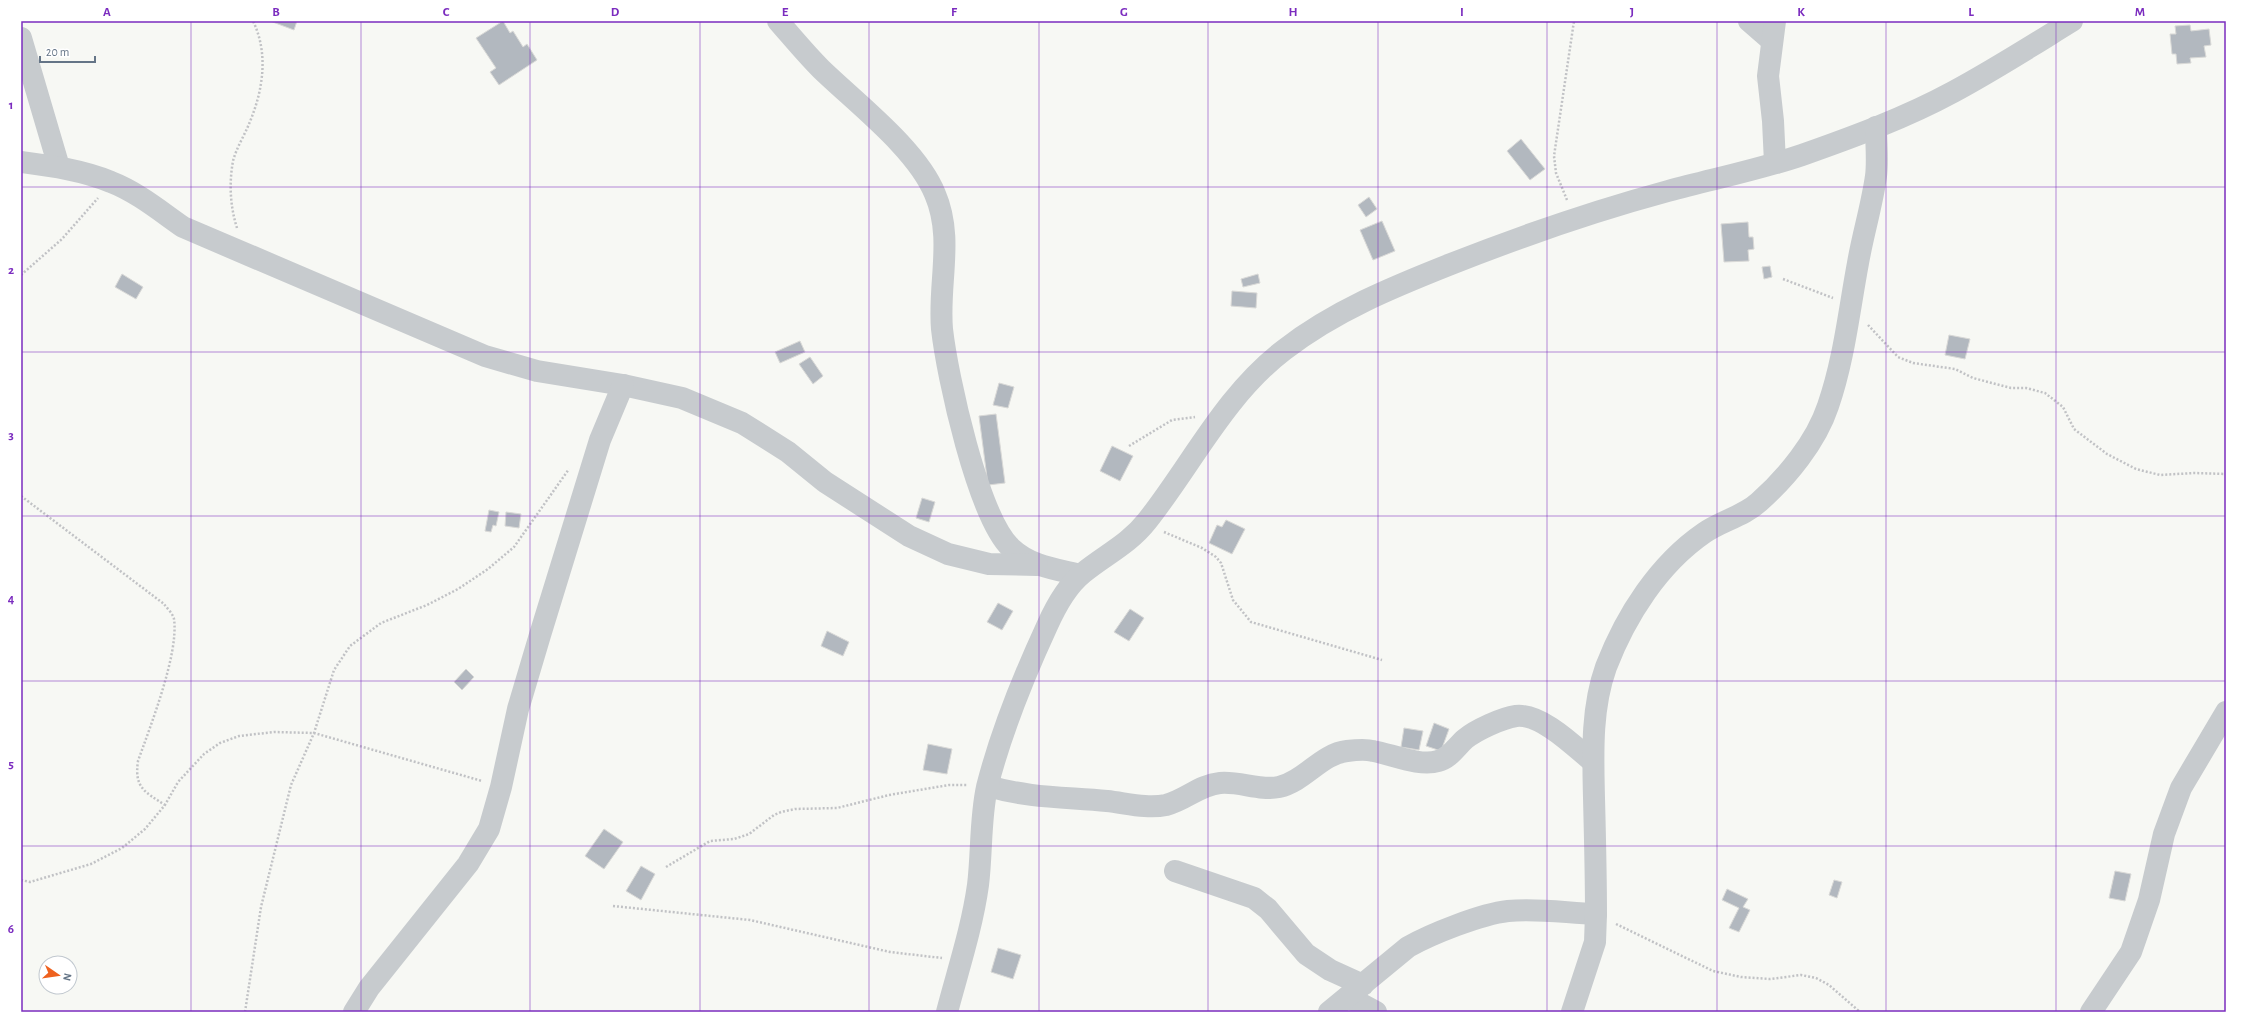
<svg xmlns="http://www.w3.org/2000/svg" width="2247" height="1033" font-family="'Alegreya Sans',sans-serif">
	<style>
		.building { fill: #b2b8bf; stroke: #d9d9d7 }
		.lines { fill: none; stroke-linecap: round; stroke-linejoin: round }
		.path { stroke: #c1c2c5; stroke-width: 2.5; stroke-dasharray: 2 2; stroke-linecap: butt }
		.minor { stroke: #c7cbce; stroke-width: 22 }
		.grid { fill: none; stroke: #7b2cbf; stroke-width: 1; stroke-opacity: 0.55 }
		.neatline { fill: none; stroke: #7b2cbf; stroke-width: 1.5 }
		.grid-label { font-size: 13px; text-anchor: middle; font-weight: bold; fill: #7b2cbf }
	</style>
	<rect width="100%" height="100%" fill="#f7f8f4"/>
	<g class="building">
		<path d="M270,21H297L294,30Z"/>
		<path d="M503,21L510,33L513,31L523,47L527,44L537,60L499,85L490,72L496,68L476,38Z"/>
		<path d="M2190,25L2191,31L2209,29L2211,45L2204,46L2206,57L2190,58L2191,63L2177,64L2176,54H2172L2170,34H2176L2175,26Z"/>
		<path d="M1521,139L1545,169L1530,180L1507,151Z"/>
		<path d="M1369,197L1377,209L1366,217L1358,205Z"/>
		<path d="M1382,221L1395,251L1373,260L1360,230Z"/>
		<path d="M1748,222L1749,237H1753L1754,249L1748,250L1749,261L1724,262L1721,224Z"/>
		<path d="M1770,266L1772,277L1764,279L1762,267Z"/>
		<path d="M122,274L143,287L136,299L115,287Z"/>
		<path d="M1258,274L1260,283L1243,287L1241,279Z"/>
		<path d="M1232,291L1257,293L1256,308L1231,306Z"/>
		<path d="M1949,335L1970,339L1965,359L1945,355Z"/>
		<path d="M800,341L805,352L780,363L775,352Z"/>
		<path d="M810,357L823,376L813,384L799,364Z"/>
		<path d="M999,383L1014,387L1008,408L993,405Z"/>
		<path d="M996,414L1005,483L988,485L979,416Z"/>
		<path d="M1112,446L1133,456L1120,481L1100,471Z"/>
		<path d="M922,498L935,502L929,522L916,518Z"/>
		<path d="M489,510L499,512L496,526L493,525L491,532L485,531Z"/>
		<path d="M506,512L521,514L519,528L505,526Z"/>
		<path d="M1226,520L1245,529L1232,554L1209,543L1217,525L1222,527Z"/>
		<path d="M998,603L1013,611L1002,630L987,622Z"/>
		<path d="M1130,609L1144,618L1129,641L1114,632Z"/>
		<path d="M827,631L849,642L843,656L821,646Z"/>
		<path d="M466,669L474,677L462,690L454,682Z"/>
		<path d="M1434,723L1449,729L1441,751L1426,746Z"/>
		<path d="M1404,728L1423,731L1419,750L1401,747Z"/>
		<path d="M928,744L952,749L947,774L923,770Z"/>
		<path d="M604,829L623,842L604,869L585,856Z"/>
		<path d="M641,866L655,874L641,900L626,891Z"/>
		<path d="M2115,871L2131,874L2125,901L2109,898Z"/>
		<path d="M1834,880L1842,882L1837,898L1829,895Z"/>
		<path d="M1727,889L1748,899L1743,907L1750,910L1739,932L1729,928L1739,908L1722,900Z"/>
		<path d="M998,948L1021,955L1013,979L991,972Z"/>
	</g>
	<g class="lines">
		<g class="path">
			<path d="M1567,200L1556,173L1554,156L1574,21"/>
			<path d="M237,228C230,206 229,183 233,161C236,149 244,136 249,124C263,91 269,54 253,21"/>
			<path d="M21,275L62,239L98,198"/>
			<path d="M1783,279L1833,298"/>
			<path d="M1868,325L1898,357L1913,363L1955,369L1973,378L2011,388H2026L2045,393L2063,407L2074,429L2107,454L2136,469L2160,475L2194,473L2226,474"/>
			<path d="M1129,446L1172,420L1195,417"/>
			<path d="M21,496L164,604C167,608 173,614 174,619C179,654 150,727 138,761C134,788 145,792 165,805"/>
			<path d="M1164,532L1202,548L1216,557L1221,563L1233,600L1251,622L1382,660"/>
			<path d="M666,867L710,841L734,839L749,834L774,815L781,812L795,809L837,808L889,795L949,785H967"/>
			<path d="M21,880L30,882L91,864L122,848L145,829L165,805L178,782L204,754L220,743L239,736L274,732L314,733L482,781"/>
			<path d="M613,906L750,920L890,952L942,958"/>
			<path d="M1616,924L1713,971L1741,977L1770,979L1801,975L1816,978L1829,985L1860,1012"/>
			<path d="M245,1012L261,907L291,785L314,733L334,670L350,646L381,623L427,605L458,589L488,569L514,547L569,469"/>
		</g>
		<g class="minor">
			<path d="M778,21C792,37 806,54 821,69C856,103 917,149 935,194C954,238 938,283 942,329C947,375 978,517 1011,548C1030,566 1055,569 1080,575"/>
			<path d="M1749,21L1772,41"/>
			<path d="M1775,21L1768,76L1773,121L1775,163"/>
			<path d="M21,38L59,167"/>
			<path d="M21,162C51,166 82,170 111,182C137,192 160,211 183,227L485,356L537,371L623,385L682,398L742,423L788,452L825,482L909,536L948,554L989,564L1037,565"/>
			<path d="M988,786C1028,798 1066,797 1107,801C1126,803 1147,809 1166,805C1186,800 1199,785 1220,783C1239,781 1260,791 1279,787C1305,781 1321,754 1347,751C1355,750 1366,749 1373,751C1391,754 1420,767 1438,761C1450,758 1456,747 1465,739C1476,730 1502,718 1516,716C1541,713 1575,747 1593,762"/>
			<path d="M1175,871L1254,898L1268,909L1306,954L1330,970L1363,985"/>
			<path d="M1348,997L1376,1012"/>
			<path d="M354,1012L369,988L468,864L489,829L501,787L518,709L540,635L600,440L623,385"/>
			<path d="M947,1012C958,970 972,928 978,885C982,853 980,819 987,787C1001,732 1023,678 1047,626C1055,608 1068,585 1083,573C1105,555 1129,544 1147,521C1192,464 1225,395 1284,350C1334,311 1393,287 1451,264C1522,236 1594,211 1668,191C1712,179 1758,170 1802,155C1853,137 1905,118 1953,92C1994,70 2033,45 2072,21"/>
			<path d="M1329,1012L1408,947C1431,934 1481,914 1508,911C1537,908 1567,913 1596,914"/>
			<path d="M1572,1012L1595,942L1596,914C1596,875 1595,837 1594,798C1593,754 1591,709 1606,667C1626,615 1659,564 1704,533C1721,521 1744,516 1759,502C1787,477 1816,442 1828,406C1844,360 1849,311 1858,263C1863,234 1872,205 1876,176C1878,161 1876,143 1876,127"/>
			<path d="M2091,1012L2131,952L2149,900L2164,834L2181,788L2226,712"/>
		</g>
	</g>
	<path class="grid" d="M191,21V1012M361,21V1012M530,21V1012M700,21V1012M869,21V1012M1039,21V1012M1208,21V1012M1378,21V1012M1547,21V1012M1717,21V1012M1886,21V1012M2056,21V1012M21,187H2226M21,352H2226M21,516H2226M21,681H2226M21,846H2226"/>
	<rect width="2247" height="1033" fill="none" stroke="#ffffff" stroke-width="44"/>
	<g transform="translate(58 975) rotate(103)"><circle r="19" fill="#ffffff" stroke="#c1c8cf"/>
	<path d="M0-3L7 15L0 10L-7 15Z" fill="#ee611e"/>
	<text y="-6" font-size="11" font-weight="bold" text-anchor="middle" fill="#657587">N</text>
	</g>
	<path d="M40 56v6h55v-6" fill="none" stroke="#657587" stroke-width="2"/>
	<text x="46" y="56" font-size="12" fill="#657587" stroke="#ffffff" stroke-width="3" paint-order="stroke">20 m</text>
	<rect x="22" y="22" width="2203" height="989" class="neatline"/>
	<g class="grid-label">
		<text x="107" y="16">A</text>
		<text x="276" y="16">B</text>
		<text x="446" y="16">C</text>
		<text x="615" y="16">D</text>
		<text x="785" y="16">E</text>
		<text x="954" y="16">F</text>
		<text x="1124" y="16">G</text>
		<text x="1293" y="16">H</text>
		<text x="1462" y="16">I</text>
		<text x="1632" y="16">J</text>
		<text x="1801" y="16">K</text>
		<text x="1971" y="16">L</text>
		<text x="2140" y="16">M</text>
		<text x="11" y="109">1</text>
		<text x="11" y="274">2</text>
		<text x="11" y="439">3</text>
		<text x="11" y="603">4</text>
		<text x="11" y="768">5</text>
		<text x="11" y="933">6</text>
	</g>
</svg>
